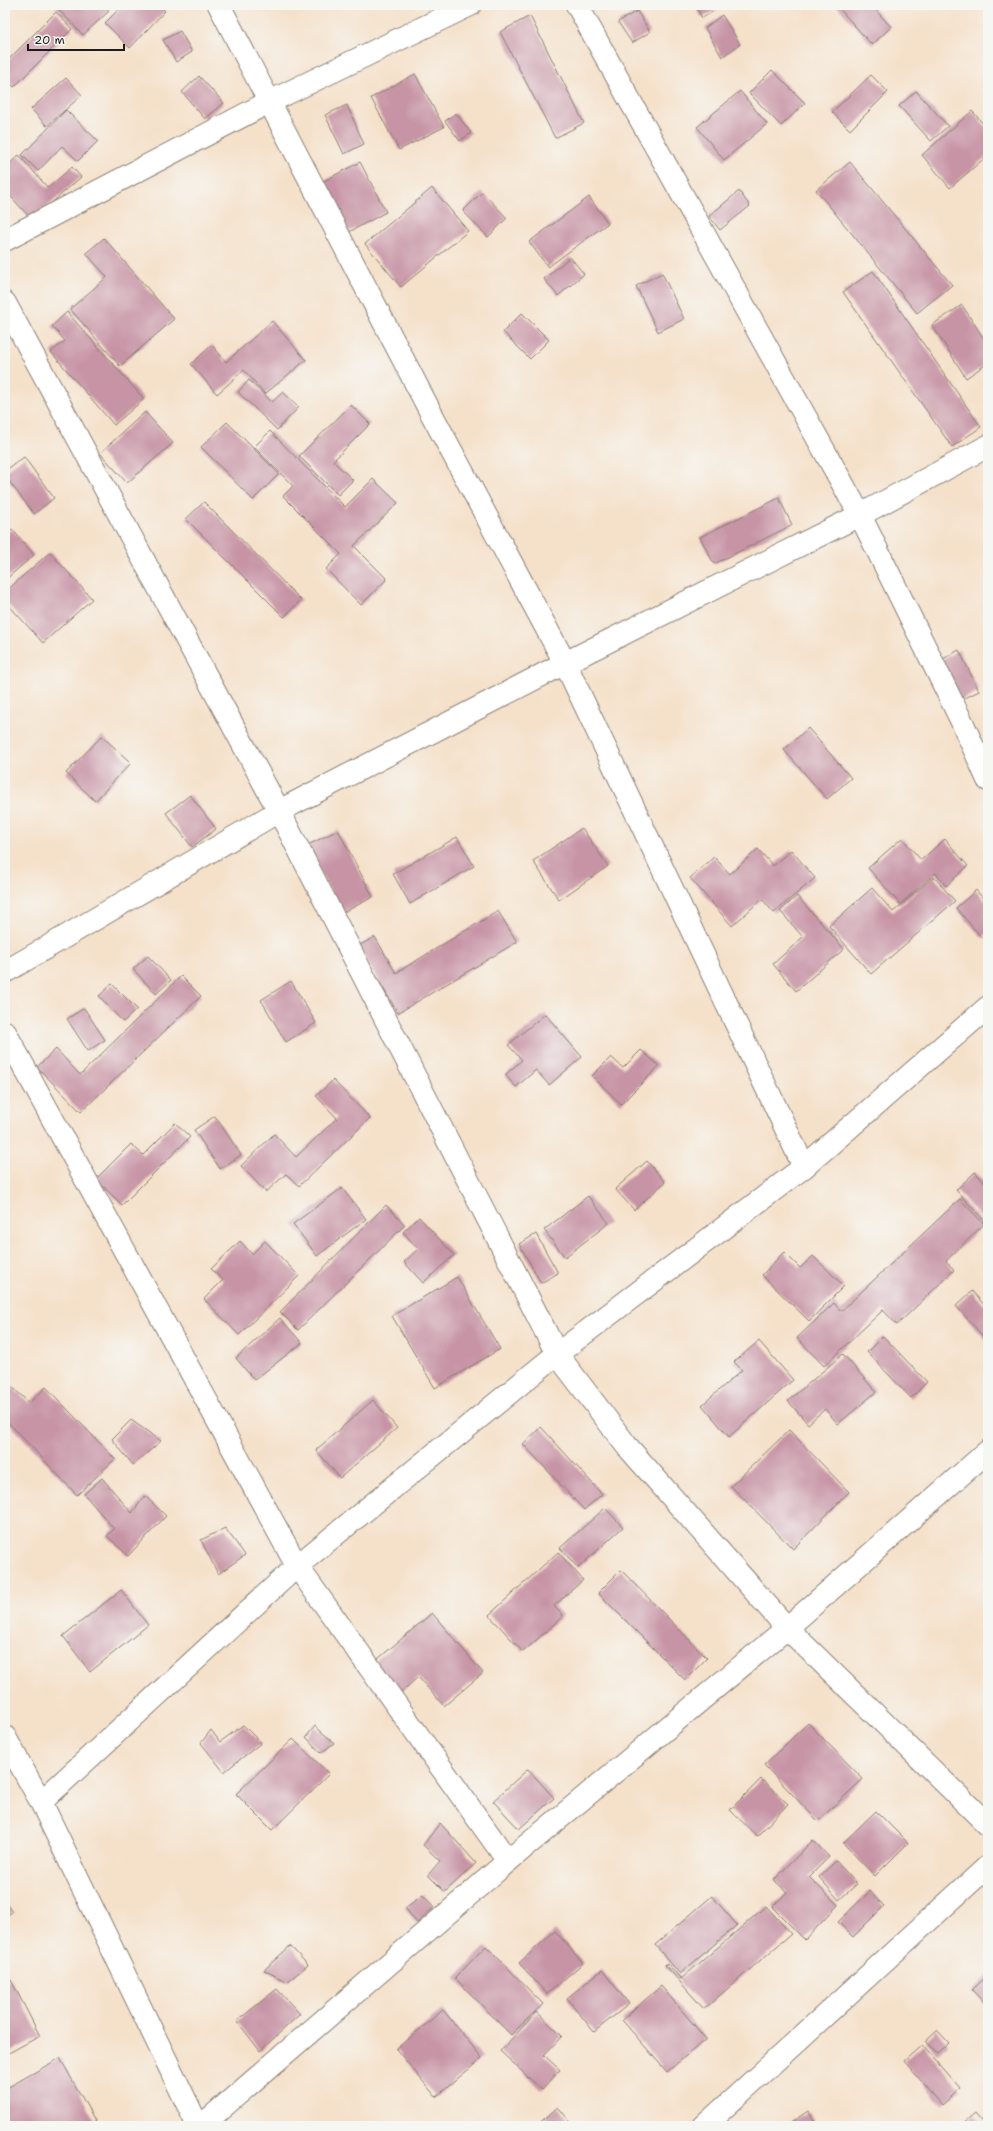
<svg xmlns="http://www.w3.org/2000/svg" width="993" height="2131" font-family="'Shantell Sans',sans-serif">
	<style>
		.building { fill: #c794a6 }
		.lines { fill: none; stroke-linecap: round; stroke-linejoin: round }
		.minor-casing { stroke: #887e73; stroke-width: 24 }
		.minor { stroke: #fff; stroke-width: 22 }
	</style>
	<rect width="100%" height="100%" fill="#f6f6f2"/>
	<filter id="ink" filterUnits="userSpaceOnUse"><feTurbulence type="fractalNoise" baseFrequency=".025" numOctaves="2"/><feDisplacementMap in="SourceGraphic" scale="8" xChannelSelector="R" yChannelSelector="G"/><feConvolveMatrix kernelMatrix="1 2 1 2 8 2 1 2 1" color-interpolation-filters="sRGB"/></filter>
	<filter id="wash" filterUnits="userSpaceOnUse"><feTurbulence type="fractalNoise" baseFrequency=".012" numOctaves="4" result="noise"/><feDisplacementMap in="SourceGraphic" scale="16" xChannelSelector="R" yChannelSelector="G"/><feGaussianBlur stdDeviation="0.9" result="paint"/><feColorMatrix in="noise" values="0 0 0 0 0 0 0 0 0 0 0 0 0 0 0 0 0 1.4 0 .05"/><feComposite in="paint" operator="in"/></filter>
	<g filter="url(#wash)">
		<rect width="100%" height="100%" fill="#f5e1ca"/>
		<g id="blocks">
			<g class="building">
				<path d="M54,5H104L109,11L83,35Z"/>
				<path d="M123,5H159L165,11L130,48L105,23Z"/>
				<path d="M695,5H724L702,18Z"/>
				<path d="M836,5H871L891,27L872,45Z"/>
				<path d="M637,11L650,32L632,43L618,22Z"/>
				<path d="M56,12L72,29L14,87L5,78V63Z"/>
				<path d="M722,15L740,44L722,57L705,28Z"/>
				<path d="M530,16L584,123L555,138L500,32Z"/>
				<path d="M180,31L192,52L176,62L163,40Z"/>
				<path d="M772,70L805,103L781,126L749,93Z"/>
				<path d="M415,74L444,127L399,150L371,98Z"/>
				<path d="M871,75L888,92L850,130L832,112Z"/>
				<path d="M199,76L224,103L205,119L182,92Z"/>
				<path d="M66,78L82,95L47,126L31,109Z"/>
				<path d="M740,91L767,124L724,160L697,127Z"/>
				<path d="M916,91L948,126L931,141L899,106Z"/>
				<path d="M347,105L364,144L344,154L325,115Z"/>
				<path d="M66,110L98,141L78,161L62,146L38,171L22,155Z"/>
				<path d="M972,111L988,129V155L950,188L922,155Z"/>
				<path d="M456,113L471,133L460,141L445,121Z"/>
				<path d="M19,155L48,188L72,167L81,177L32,220L5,190V168Z"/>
				<path d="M360,162L386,212L349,232L322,182Z"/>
				<path d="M850,162L952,285L917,313L816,190Z"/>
				<path d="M432,188L468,231L401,287L365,244Z"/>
				<path d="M739,191L750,206L720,230L709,216Z"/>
				<path d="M482,192L507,218L488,237L463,211Z"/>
				<path d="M589,197L608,223L548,267L529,242Z"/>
				<path d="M104,238L174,319L120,366L70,309L107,277L86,253Z"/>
				<path d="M570,257L584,274L558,296L544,279Z"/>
				<path d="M873,271L981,427L952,447L843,292Z"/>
				<path d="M662,273L684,319L658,332L636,286Z"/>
				<path d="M962,305L988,345V363L966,378L932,325Z"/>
				<path d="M67,312L144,399L114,425L51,352L65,341L52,326Z"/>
				<path d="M522,313L549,340L530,359L503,332Z"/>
				<path d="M272,321L306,360L265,394L244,370L217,394L191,364L212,345L226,362Z"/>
				<path d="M249,380L272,402L283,392L299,407L277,430L238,392Z"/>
				<path d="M351,405L370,424L333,461L353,480L338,495L299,456Z"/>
				<path d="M145,412L173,443L127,483L100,453Z"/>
				<path d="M227,422L279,474L253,500L201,447Z"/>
				<path d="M270,431L345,507L373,479L398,503L354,546L387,579L361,605L326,569L341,554L283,496L293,486L254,447Z"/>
				<path d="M24,457L54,498L34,514L5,476V471Z"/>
				<path d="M779,498L792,525L714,564L700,537Z"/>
				<path d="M204,502L301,600L284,617L186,519Z"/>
				<path d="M12,529L34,555L5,580V535Z"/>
				<path d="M50,552L92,599L43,643L5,601V592Z"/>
				<path d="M959,650L979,691L961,700L941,660Z"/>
				<path d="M808,728L851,778L827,799L784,750Z"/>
				<path d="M102,736L131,763L95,801L66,773Z"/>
				<path d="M190,795L216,829L192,847L166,813Z"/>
				<path d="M582,828L608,866L559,900L533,861Z"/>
				<path d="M338,830L373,897L342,913L306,846Z"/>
				<path d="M457,837L474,866L410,904L393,874Z"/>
				<path d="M902,838L921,860L945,839L968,866L946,886L936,873L900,904L868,868Z"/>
				<path d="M758,849L773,866L791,850L815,878L774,913L762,899L732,926L690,878L714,857L730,874Z"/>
				<path d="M934,877L955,901L871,974L829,926L872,888L893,912Z"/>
				<path d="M976,890L988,904V933L982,938L956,908Z"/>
				<path d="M797,896L844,949L796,991L773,964L803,937L780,911Z"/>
				<path d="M498,911L517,942L398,1013L358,946L375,937L396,973Z"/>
				<path d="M148,956L171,980L156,994L133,969Z"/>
				<path d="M181,976L201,996L81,1112L37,1067L56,1049L80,1075Z"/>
				<path d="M291,981L316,1023L286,1042L261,1000Z"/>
				<path d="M112,984L137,1009L123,1022L99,996Z"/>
				<path d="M84,1008L105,1040L88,1051L67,1019Z"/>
				<path d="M545,1014L582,1057L549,1085L536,1070L516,1087L505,1075L522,1060L508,1045Z"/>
				<path d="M641,1050L659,1066L621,1104L592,1076L611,1057L623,1068Z"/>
				<path d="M333,1080L370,1118L299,1186L286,1174L266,1192L241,1166L274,1134L296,1157L337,1118L316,1096Z"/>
				<path d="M215,1116L241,1155L220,1169L194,1130Z"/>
				<path d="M175,1123L190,1137L122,1205L96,1179L131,1144L143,1155Z"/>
				<path d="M647,1161L665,1182L634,1210L615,1189Z"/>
				<path d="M975,1172L988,1186L986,1223L956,1190Z"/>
				<path d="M342,1188L366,1219L317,1256L293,1224Z"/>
				<path d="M588,1196L609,1223L565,1257L544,1230Z"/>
				<path d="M960,1199L984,1224L946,1261L954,1270L897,1325L883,1310L824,1366L797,1338L834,1303L841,1311Z"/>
				<path d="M386,1205L405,1225L298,1330L280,1312Z"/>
				<path d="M419,1217L454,1255L423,1283L404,1262L418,1249L403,1232Z"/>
				<path d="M536,1234L558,1273L541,1283L519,1244Z"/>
				<path d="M240,1241L252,1254L265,1241L299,1276L239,1335L204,1299L223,1280L211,1269Z"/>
				<path d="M784,1252L800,1268L813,1256L844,1286L809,1321L762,1275Z"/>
				<path d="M457,1277L500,1349L435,1388L392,1316Z"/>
				<path d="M972,1291L988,1309V1342L956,1306Z"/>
				<path d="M280,1318L302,1343L254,1380L236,1358Z"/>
				<path d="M883,1336L927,1382L911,1398L867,1352Z"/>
				<path d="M759,1341L793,1380L729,1437L702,1405L742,1370L734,1362Z"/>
				<path d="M843,1354L876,1392L838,1424L825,1409L808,1424L788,1401Z"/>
				<path d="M5,1380L29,1403L46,1387L115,1459L77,1495L5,1419Z"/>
				<path d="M373,1400L397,1428L340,1478L316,1450Z"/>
				<path d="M131,1420L161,1441L133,1465L112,1439Z"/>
				<path d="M541,1427L602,1494L584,1510L523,1444Z"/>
				<path d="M789,1430L849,1492L793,1549L731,1486Z"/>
				<path d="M102,1478L132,1513L145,1496L166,1516L128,1556L107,1536L114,1529L84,1494Z"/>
				<path d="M605,1508L623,1527L578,1568L560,1548Z"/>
				<path d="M225,1528L245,1555L218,1574L201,1540Z"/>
				<path d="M558,1552L583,1580L554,1606L563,1616L523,1652L489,1615Z"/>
				<path d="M621,1570L707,1658L685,1680L598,1593Z"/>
				<path d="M121,1590L148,1625L90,1672L63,1636Z"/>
				<path d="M432,1613L483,1673L444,1706L418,1677L398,1695L372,1664Z"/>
				<path d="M808,1723L863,1779L818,1821L764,1765Z"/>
				<path d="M243,1725L261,1743L224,1772L201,1743L211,1730L220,1742Z"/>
				<path d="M315,1726L334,1743L321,1753L306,1737Z"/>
				<path d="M293,1739L329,1774L272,1830L236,1794Z"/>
				<path d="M528,1769L554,1798L519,1829L493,1801Z"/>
				<path d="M761,1779L788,1804L757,1836L730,1810Z"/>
				<path d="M876,1811L908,1843L875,1876L843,1843Z"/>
				<path d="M440,1823L476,1863L445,1892L428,1875L440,1861L423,1845Z"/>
				<path d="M813,1840L829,1857L809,1877L838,1905L805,1940L772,1907L787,1892L774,1880Z"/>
				<path d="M836,1861L857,1884L839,1900L819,1877Z"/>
				<path d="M870,1891L884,1906L853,1937L838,1922Z"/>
				<path d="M423,1895L434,1907L417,1923L405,1908Z"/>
				<path d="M712,1896L737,1925L680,1974L655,1945Z"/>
				<path d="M5,1902L12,1912L5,1917Z"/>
				<path d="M766,1906L791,1934L704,2009L665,1965L667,1963L681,1979Z"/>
				<path d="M555,1931L583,1963L547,1994L519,1963Z"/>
				<path d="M290,1946L308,1965L287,1982L264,1970Z"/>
				<path d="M486,1946L543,2004L511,2035L455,1978Z"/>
				<path d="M602,1970L629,2004L594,2032L567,1998Z"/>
				<path d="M988,1975V2007L972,1990Z"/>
				<path d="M11,1980L40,2036L5,2055V1983Z"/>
				<path d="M661,1986L706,2039L667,2072L622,2020Z"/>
				<path d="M277,1989L300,2014L260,2051L237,2021Z"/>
				<path d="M443,2010L482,2058L436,2097L396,2049Z"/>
				<path d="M537,2012L562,2036L544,2055L560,2070L542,2090L500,2051Z"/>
				<path d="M937,2030L949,2043L937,2054L925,2041Z"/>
				<path d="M922,2045L960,2089L942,2105L904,2061Z"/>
				<path d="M60,2058L98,2126H5V2089Z"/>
				<path d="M558,2107L574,2126H538L537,2125Z"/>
				<path d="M808,2111L818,2126H786Z"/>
				<path d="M975,2114L985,2126H961Z"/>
			</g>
		</g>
	</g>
	<g filter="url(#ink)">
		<use href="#blocks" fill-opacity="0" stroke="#887e73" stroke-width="1"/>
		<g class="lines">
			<g class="minor-casing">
				<g id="minor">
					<path d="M219,5L430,411L565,663L804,1167"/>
					<path d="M577,5L860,515L963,724L988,780"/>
					<path d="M5,240L269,102L470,5"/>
					<path d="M5,303L279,811L557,1354L626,1445L787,1628L988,1825"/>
					<path d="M5,972L279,811L565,663L860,515L988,446"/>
					<path d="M5,1032L297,1566L508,1861"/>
					<path d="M5,1737L41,1802L198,2126"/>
					<path d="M41,1802L297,1566L557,1354L804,1167L988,1007"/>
					<path d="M201,2126L508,1861L787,1628L988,1451"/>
					<path d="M704,2126L988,1866"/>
				</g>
			</g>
			<use href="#minor" class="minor"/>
		</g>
	</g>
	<rect width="993" height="2131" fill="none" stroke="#f6f6f2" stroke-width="20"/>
	<path d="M28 44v6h96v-6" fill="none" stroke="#1c1c1c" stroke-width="2"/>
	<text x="34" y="44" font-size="12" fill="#1c1c1c" stroke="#f6f6f2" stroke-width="3" paint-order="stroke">20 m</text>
</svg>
